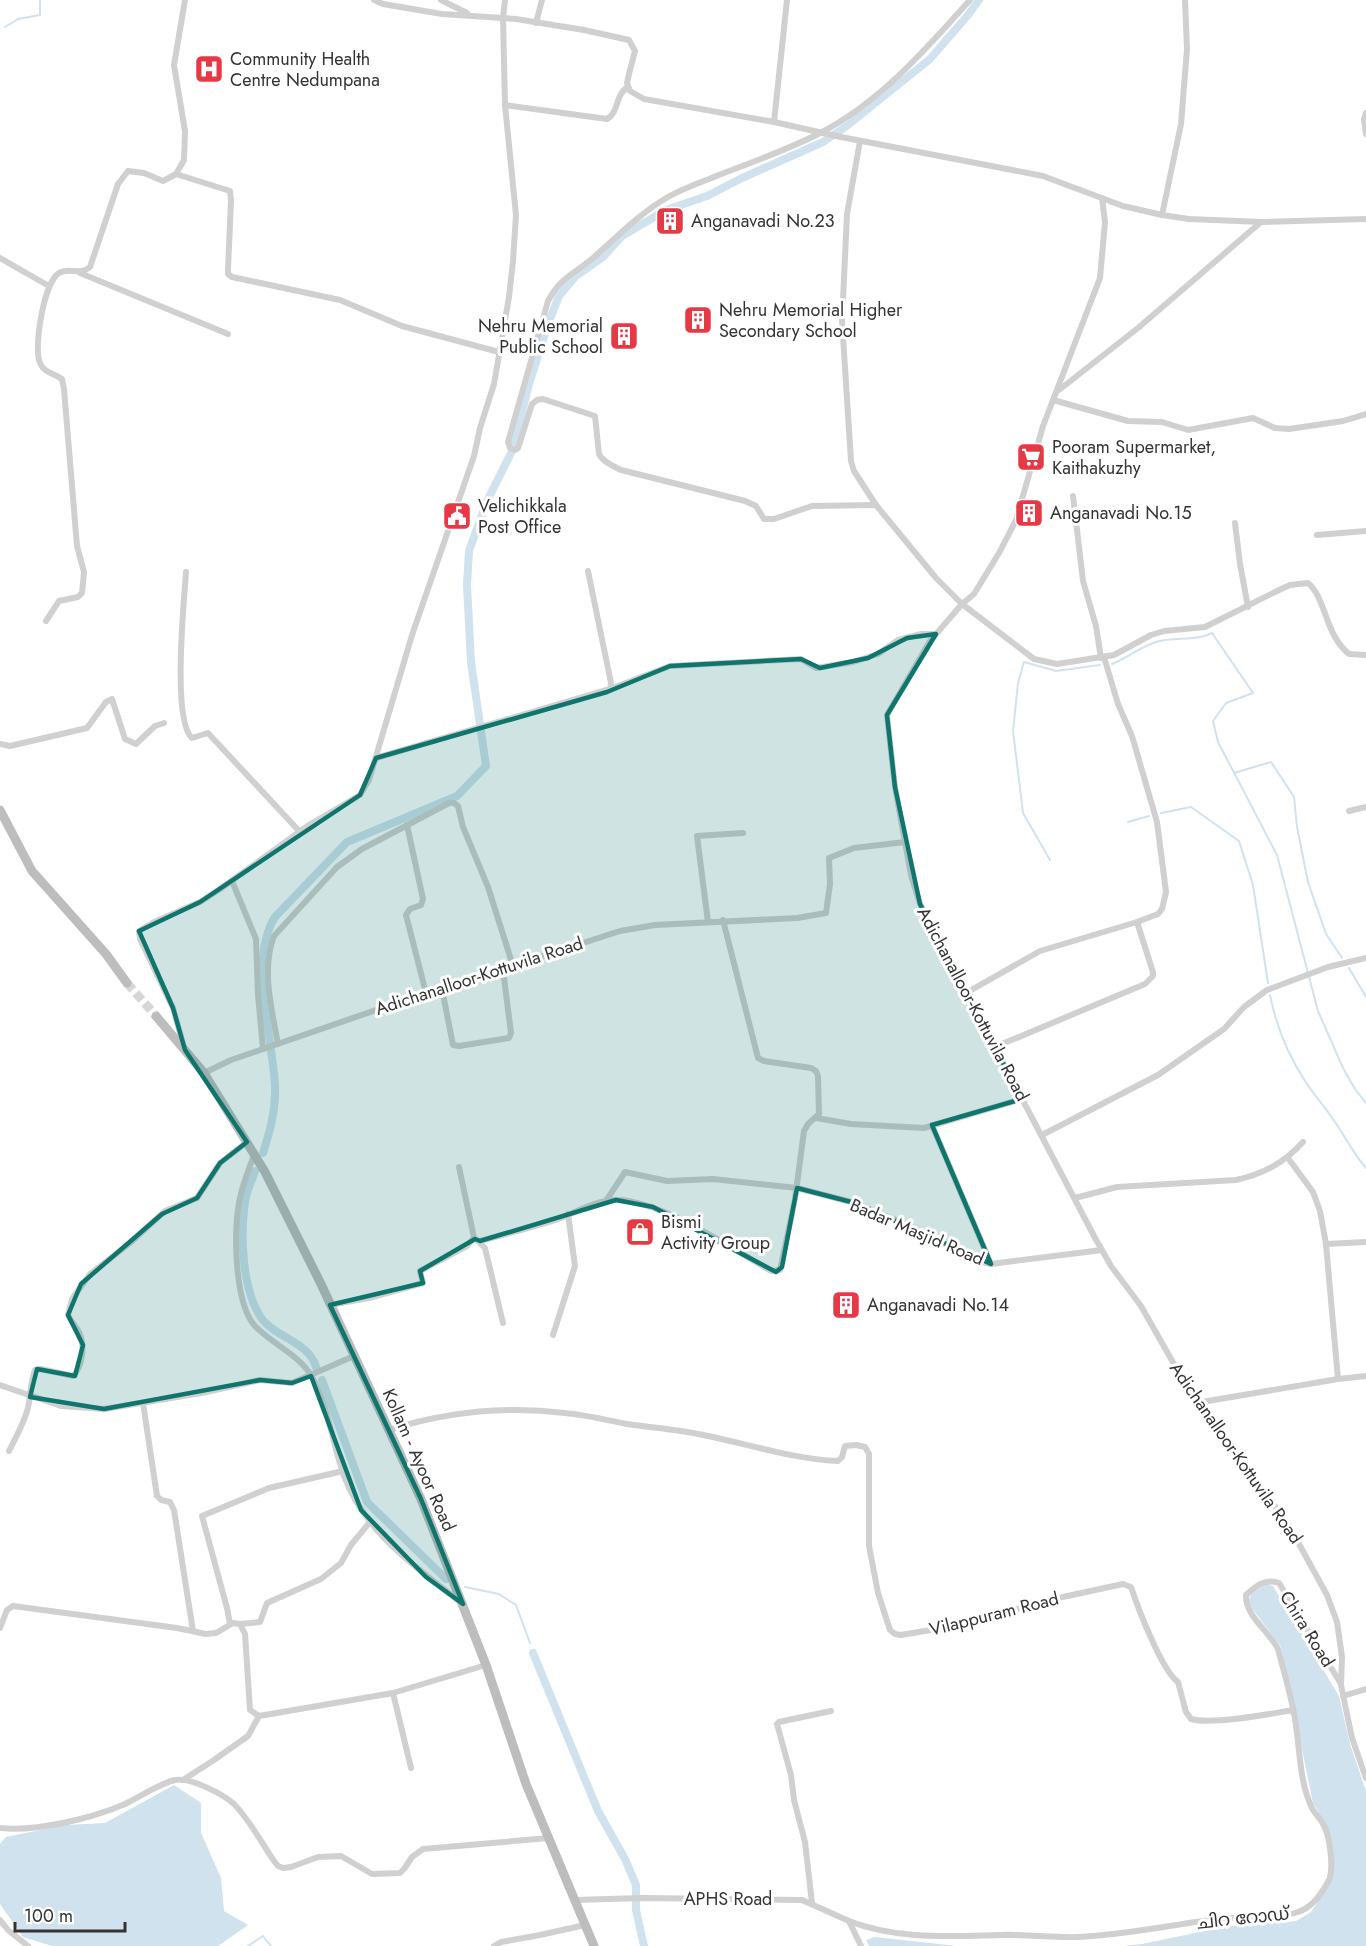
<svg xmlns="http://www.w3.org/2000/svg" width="1366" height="1946" font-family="Jost,'Noto Sans Malayalam',sans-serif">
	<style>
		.water { fill: #cfe2ee }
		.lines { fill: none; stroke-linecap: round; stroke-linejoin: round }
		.stream { stroke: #cfe2ee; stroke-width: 2 }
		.canal { stroke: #cfe2ee; stroke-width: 8 }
		.secondary-tunnel { stroke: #d6d6d6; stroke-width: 9; stroke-dasharray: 9 4.5; stroke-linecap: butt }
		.street { stroke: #d0d0d0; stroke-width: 6 }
		.secondary { stroke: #bdbdbd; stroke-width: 9 }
		.marked { fill: #0f766e; fill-opacity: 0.2; stroke: #0f766e; stroke-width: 4.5; stroke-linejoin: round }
		.labels { text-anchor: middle; stroke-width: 6; stroke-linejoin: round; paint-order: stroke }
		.poi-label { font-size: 18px; fill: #333; stroke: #fff; text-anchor: start }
		.street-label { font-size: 18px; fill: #333; stroke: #fff }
	</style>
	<rect width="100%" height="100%" fill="#fff"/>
	<g class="water">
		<path d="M1266,1584L1273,1586L1339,1696L1350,1744L1366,1791V1946H1123L1142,1944L1219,1928L1260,1922L1278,1923L1296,1921L1311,1912L1328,1886L1334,1866L1327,1827L1313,1803L1281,1647L1248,1603L1251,1594Z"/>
		<path d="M174,1785L201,1803V1833L221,1878L224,1911L248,1925L218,1946H52L23,1937L0,1904V1844L6,1837L65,1825L105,1823Z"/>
		<path d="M875,1937L957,1946H869L866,1940Z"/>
	</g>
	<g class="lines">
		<g class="stream">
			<path d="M5,27L18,19L40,15V0"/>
			<path d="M1112,664C1127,658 1140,647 1156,642C1174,636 1195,642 1212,633L1253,693L1226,703L1213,721L1218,742L1277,855L1318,1011L1343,1068L1355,1089L1366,1103"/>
			<path d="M1234,773L1271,762L1294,797L1297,827L1308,882L1326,934L1342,958"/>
			<path d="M1161,813L1191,807L1239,841L1253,885L1268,983"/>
			<path d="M1128,822L1149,816"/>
			<path d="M1050,860L1023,813L1013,731L1018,683L1024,662L1056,671L1100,665"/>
			<path d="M1349,968L1366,997"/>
			<path d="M1270,995C1276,1025 1288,1055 1305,1081C1314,1095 1326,1108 1335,1122C1346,1138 1353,1153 1366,1168"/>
			<path d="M465,1587L499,1594L516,1605L530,1643"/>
			<path d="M248,1946L263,1936L271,1946"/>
		</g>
		<g class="canal">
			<path d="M514,445L529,384L548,324L559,296L576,276L603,257L622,236L666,210L707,196L742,178L823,142L848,125L930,59L968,15L979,0"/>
			<path d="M263,1153C270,1131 276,1110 275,1086C273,1039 248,959 275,917L347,842L457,796L486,766L471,662L467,585L469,551L487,501L511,453"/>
			<path d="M255,1171C252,1181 246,1191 245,1202C240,1235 242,1291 262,1319C275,1337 309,1342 316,1367"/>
			<path d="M322,1380L367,1502L446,1579"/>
			<path d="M533,1653L598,1811L625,1859L636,1885V1910L644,1946"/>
		</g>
		<path class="secondary-tunnel" d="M127,983L156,1016"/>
		<g class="street">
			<path d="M374,0L383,4L442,14L516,19L584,30L629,40L635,51L629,74L627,83L630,91L644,99L774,122L841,137L1043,176L1123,206L1162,215L1189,219L1262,222L1366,219"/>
			<path d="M441,0L467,13"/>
			<path d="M536,23L542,0"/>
			<path d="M505,105L607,119C619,113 615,94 628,87"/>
			<path d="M1366,113L1364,119L1366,134"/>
			<path d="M774,122L787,0"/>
			<path d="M860,141L847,214L842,321L851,461L854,471L876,505L936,578L962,604L1034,659L1057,664L1114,655L1151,635L1164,631L1205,627L1279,590L1290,585L1308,583C1326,598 1325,635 1349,654L1366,655"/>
			<path d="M176,174L230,191L231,201L228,269V274L232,277L340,300L402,326L499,352"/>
			<path d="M1162,215L1181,124L1187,49L1185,0"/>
			<path d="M0,258L49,286"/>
			<path d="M80,273L228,334"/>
			<path d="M1059,390L1138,328L1261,222"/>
			<path d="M1053,400L1128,421L1162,422L1188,430L1253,418L1275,428L1289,429L1343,421L1366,414"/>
			<path d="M1073,496L1083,581L1096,626L1101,658"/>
			<path d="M876,505L812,506L774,519H764L756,506L745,501L621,470C613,466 603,462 599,454L595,416L543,399L537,400L532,404L518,448L515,450L510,448L508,442L548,301C561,277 574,274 593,258C616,238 637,216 663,200C677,191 693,185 709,179C746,164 786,151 822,132C881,101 926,49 970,0"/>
			<path d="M1235,523L1240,564L1248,607"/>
			<path d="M1317,535L1366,531"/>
			<path d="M186,572C184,602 172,721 192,738L208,733L300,832"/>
			<path d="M46,621L59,601L78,597L82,593L84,572L77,546L64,389L62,379C54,373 44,373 40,363C33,348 44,282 59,273C69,267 80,276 90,267L118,184L128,171L144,173L163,181L176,174L184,160L185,131L174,65L185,0"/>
			<path d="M610,689L670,666L801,659L816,668L853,662L878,654L898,640L921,634H936"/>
			<path d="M0,744L10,746L87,728L106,702L112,699L125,739L136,744L155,726L164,723"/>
			<path d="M376,758L610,689L611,683L588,571"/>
			<path d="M1349,811L1366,807"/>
			<path d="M407,825L423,899L421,905L410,909L406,915L426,993"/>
			<path d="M905,842L895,787L887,715L930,641L962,604L974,594L999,553L1016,520L1043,426L1100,278L1105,222L1102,198"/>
			<path d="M232,881L256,939L258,995L263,1049"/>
			<path d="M708,922L697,836L743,833"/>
			<path d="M442,989L453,1045L459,1046L509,1038L511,1033L503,970"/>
			<path d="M966,993L1040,951L1137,922L1158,914L1162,909L1166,892L1157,822L1132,736L1118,704L1104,657"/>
			<path d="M278,1044C272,1011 261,969 274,936L337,867L362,849L449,803H454L458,806L463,827L488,887L513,966"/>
			<path d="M184,1047L173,1008L140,939L139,931L154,922L200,902L220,889L309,825L360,795L369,780L412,635L474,456L480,428L494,384L509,297L513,261L516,215L505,105L503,18L505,0"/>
			<path d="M995,1047L1145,984L1153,976V972L1137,922"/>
			<path d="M204,1073L231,1060L379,1009L620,931L655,925L797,918L826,913L830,884L829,858L854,848L905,842L911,875L920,904L1094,1236L1111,1266L1141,1306L1196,1403L1287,1522L1327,1595L1337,1622L1342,1657L1341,1685L1352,1738L1366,1778"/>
			<path d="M816,1118L851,1124L924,1128L1022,1099"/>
			<path d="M932,1125L991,1264"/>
			<path d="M1042,1135L1158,1075L1224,1029L1244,1007L1267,990L1328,967L1366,958"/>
			<path d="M254,1155C249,1169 243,1183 240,1198C233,1227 234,1303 255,1326C272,1344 300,1355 312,1377C329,1408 332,1443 344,1476C365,1533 415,1566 460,1602"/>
			<path d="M1288,1158L1313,1192L1320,1211L1326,1244L1338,1379"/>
			<path d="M1075,1198L1117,1187L1236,1180C1263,1174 1284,1163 1303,1142"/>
			<path d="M606,1201L625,1172L667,1181L713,1179L797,1188L855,1203L910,1226L981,1262L991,1264L1102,1250"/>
			<path d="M477,1240L485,1248L503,1323"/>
			<path d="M480,1241C505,1234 531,1228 556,1220C576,1213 594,1200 617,1200C660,1200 733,1249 771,1271L780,1270L795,1199L804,1131L808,1124L819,1114L818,1076L816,1071L811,1068L764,1061L758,1058L723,920"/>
			<path d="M1326,1244L1366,1242"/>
			<path d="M330,1305L369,1298L423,1283L420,1271L467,1246L474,1238L473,1233L459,1167"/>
			<path d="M553,1335L575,1266L568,1214"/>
			<path d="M0,1385L61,1406L104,1409L202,1393L260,1380L292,1383L354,1356"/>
			<path d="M143,1403L157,1496L161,1500L170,1502L174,1510L193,1631"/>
			<path d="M1196,1403L1338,1379L1366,1376"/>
			<path d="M389,1430C445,1412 506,1406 565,1413C586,1415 606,1420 627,1424C654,1428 682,1430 708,1436C751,1445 794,1459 838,1461L842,1457L845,1446L856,1445L865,1447L869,1454V1546L878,1593L890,1630L895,1634L901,1635L978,1622L1035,1603L1123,1584L1131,1587C1138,1608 1162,1671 1178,1682L1186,1712L1191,1719C1213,1725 1269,1714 1293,1710"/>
			<path d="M9,1451C16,1437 24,1423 28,1408C31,1394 30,1383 35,1370L41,1369L73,1376C83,1366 85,1345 79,1332C76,1326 71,1322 68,1315L72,1299L90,1274L130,1243L165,1211L197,1198L220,1163L247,1142"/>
			<path d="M230,1624L227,1608L202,1516L269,1488L343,1471"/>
			<path d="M240,1624L260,1622L267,1603L321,1579L341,1563L351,1545L370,1522"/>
			<path d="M0,1628L7,1610L13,1606L177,1628L206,1634L216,1633L233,1623L240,1624L245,1634L250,1710L259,1716L393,1693L486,1665"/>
			<path d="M393,1693L411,1768"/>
			<path d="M1343,1696L1366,1689"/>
			<path d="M183,1780L214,1760L248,1736L259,1716"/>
			<path d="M0,1828C36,1832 93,1818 125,1804C140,1797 160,1783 175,1780C190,1777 223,1794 234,1804C249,1819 261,1842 274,1861L278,1866L283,1868L291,1867L318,1857L341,1856L372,1874L400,1873L404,1869L412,1857L423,1849L549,1838"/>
			<path d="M575,1900L642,1898L802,1900L849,1921L861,1946"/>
			<path d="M812,1903L805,1842L794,1800L791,1775L777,1724L779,1722L831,1711"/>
			<path d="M0,1920L8,1930L28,1946"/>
			<path d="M849,1921C897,1940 950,1936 1001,1935C1027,1934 1053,1938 1078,1937C1125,1935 1171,1925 1217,1919C1244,1916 1273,1921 1298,1912C1313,1907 1322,1893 1329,1880C1334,1867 1330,1834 1322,1822C1319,1817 1314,1813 1312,1808C1299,1781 1300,1748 1295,1719C1291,1695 1284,1672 1278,1649C1269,1631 1245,1616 1246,1595C1256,1586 1265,1578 1279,1583L1341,1684"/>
			<path d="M494,1946L501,1942L540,1935L585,1925"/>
		</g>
		<g class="secondary">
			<path d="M0,810L32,871L106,954L127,983"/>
			<path d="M156,1016L204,1073L265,1172L321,1284L421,1499L486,1665L526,1784L594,1946"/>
		</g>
	</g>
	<path class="marked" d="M936,634L887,715L895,787L920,904L1022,1099L932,1125L991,1264L855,1203L797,1188L782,1267L776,1272L653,1207L616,1200L480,1241L475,1239L420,1271L423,1283L330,1305L421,1499L463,1604L426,1577L361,1510L311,1376L292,1383L260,1380L104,1409L30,1397L37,1369L75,1376L83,1345L68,1315L81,1284L162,1214L197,1198L220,1163L247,1142L185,1050L173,1008L139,931L200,902L360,795L376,758L607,692L670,666L801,659L820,668L868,658L907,638Z"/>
	<defs>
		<g id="hospital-square" transform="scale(1.5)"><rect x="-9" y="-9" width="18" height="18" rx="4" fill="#e63946" stroke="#fff"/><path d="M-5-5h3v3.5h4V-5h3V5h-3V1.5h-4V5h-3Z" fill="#fff"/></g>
		<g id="building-square" transform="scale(1.5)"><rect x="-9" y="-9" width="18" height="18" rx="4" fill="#e63946" stroke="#fff"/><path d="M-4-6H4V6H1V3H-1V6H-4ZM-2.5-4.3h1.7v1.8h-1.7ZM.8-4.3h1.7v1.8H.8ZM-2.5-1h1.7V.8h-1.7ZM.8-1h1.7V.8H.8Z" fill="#fff"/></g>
		<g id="supermarket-square" transform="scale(1.5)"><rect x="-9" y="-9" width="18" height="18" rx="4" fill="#e63946" stroke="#fff"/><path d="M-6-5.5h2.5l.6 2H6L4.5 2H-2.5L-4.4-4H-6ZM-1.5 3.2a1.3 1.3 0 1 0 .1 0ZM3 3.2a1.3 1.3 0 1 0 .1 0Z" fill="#fff"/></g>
		<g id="civic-square" transform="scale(1.5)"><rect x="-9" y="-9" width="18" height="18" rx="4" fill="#e63946" stroke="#fff"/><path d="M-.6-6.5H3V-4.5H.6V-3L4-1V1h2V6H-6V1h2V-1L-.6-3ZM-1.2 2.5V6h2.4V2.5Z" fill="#fff"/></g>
		<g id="shop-square" transform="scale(1.5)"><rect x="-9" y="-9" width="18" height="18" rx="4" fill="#e63946" stroke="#fff"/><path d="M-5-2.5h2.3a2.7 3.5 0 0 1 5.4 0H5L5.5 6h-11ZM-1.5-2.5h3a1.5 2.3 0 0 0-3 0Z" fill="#fff"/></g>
	</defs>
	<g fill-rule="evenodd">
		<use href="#hospital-square" x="209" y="69"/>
		<use href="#building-square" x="670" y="221"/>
		<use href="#building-square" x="698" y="320"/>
		<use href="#building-square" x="624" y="336"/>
		<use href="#supermarket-square" x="1031" y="457"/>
		<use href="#building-square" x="1029" y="513"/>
		<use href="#civic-square" x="457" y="516"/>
		<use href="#shop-square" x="640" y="1232"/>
		<use href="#building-square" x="846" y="1305"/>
	</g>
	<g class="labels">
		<g class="poi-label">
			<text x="230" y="65">Community Health<tspan x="230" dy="21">Centre Nedumpana</tspan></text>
			<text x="691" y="227">Anganavadi No.23</text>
			<text x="719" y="316">Nehru Memorial Higher<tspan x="719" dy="21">Secondary School</tspan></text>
			<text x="603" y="332" text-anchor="end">Nehru Memorial<tspan x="603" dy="21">Public School</tspan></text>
			<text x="1052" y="453">Pooram Supermarket,<tspan x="1052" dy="21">Kaithakuzhy</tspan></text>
			<text x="478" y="512">Velichikkala<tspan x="478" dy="21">Post Office</tspan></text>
			<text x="1050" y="519">Anganavadi No.15</text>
			<text x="661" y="1228">Bismi<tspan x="661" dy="21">Activity Group</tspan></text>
			<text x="867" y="1311">Anganavadi No.14</text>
		</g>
		<g class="street-label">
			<text transform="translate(479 976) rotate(-18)" y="6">Adichanalloor-Kottuvila Road</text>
			<text transform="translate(973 1004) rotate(62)" y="6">Adichanalloor-Kottuvila Road</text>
			<text transform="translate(917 1232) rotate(23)" y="6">Badar Masjid Road</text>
			<text transform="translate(1236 1453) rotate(55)" y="6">Adichanalloor-Kottuvila Road</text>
			<text transform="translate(419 1460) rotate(66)" y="6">Kollam - Ayoor Road</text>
			<text transform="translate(994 1614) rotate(-14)" y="6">Vilappuram Road</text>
			<text transform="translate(1307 1629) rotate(58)" y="6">Chira Road</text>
			<text x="728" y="1905">APHS Road</text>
			<text transform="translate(1243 1918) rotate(-6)" y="6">ചിറ റോഡ്</text>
		</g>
	</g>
	<path d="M15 1922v9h110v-9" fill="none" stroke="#333333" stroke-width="3"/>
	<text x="24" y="1922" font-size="18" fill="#333333" stroke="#ffffff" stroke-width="4.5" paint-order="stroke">100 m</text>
</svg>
